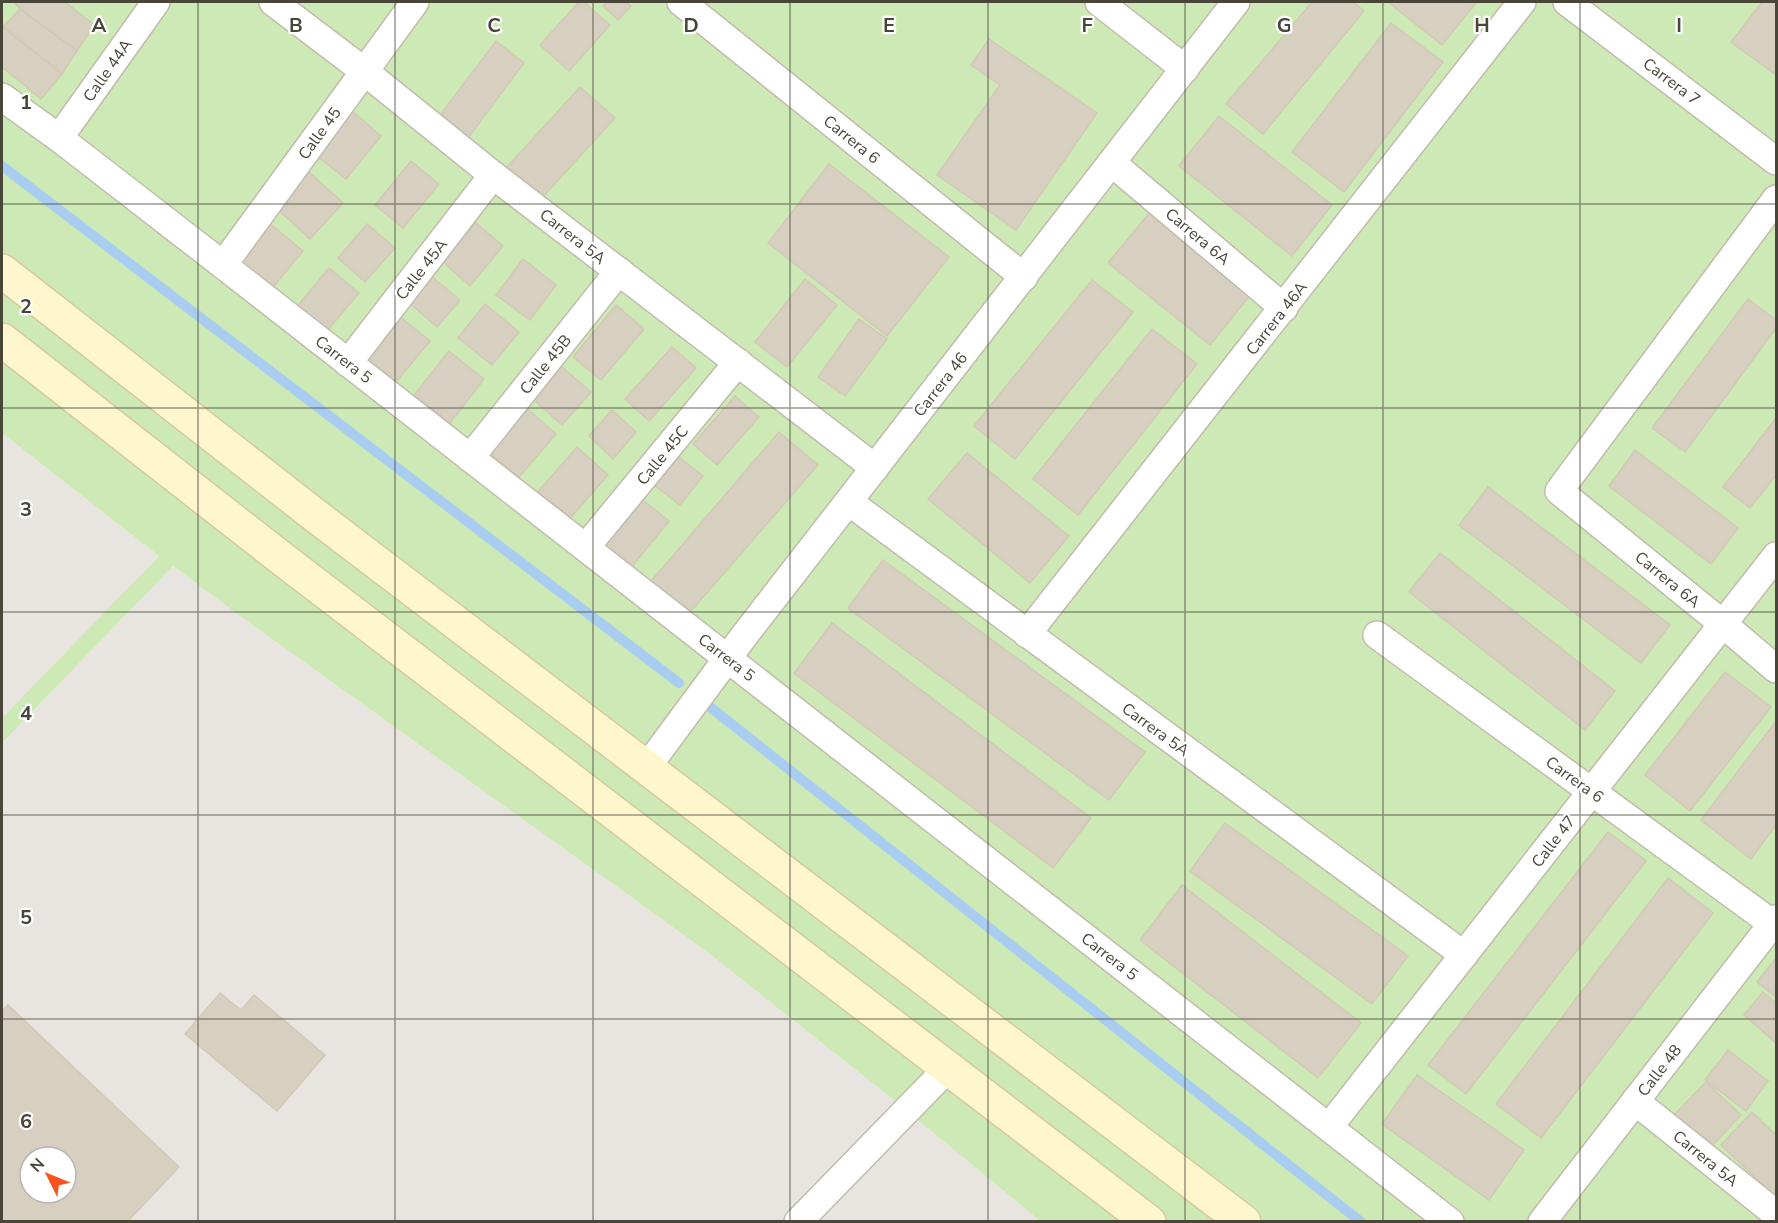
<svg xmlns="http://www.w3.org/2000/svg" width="1778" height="1223" font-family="'Nunito Sans',sans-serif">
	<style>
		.industrial { fill: #e8e5e0; fill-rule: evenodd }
		.green { fill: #cde9b5 }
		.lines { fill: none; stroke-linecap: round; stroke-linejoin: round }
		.stream { stroke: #a9cdf1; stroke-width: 10 }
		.building { fill: #d7d0c1; stroke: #d2c9b4; stroke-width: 1.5; fill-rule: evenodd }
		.minor-casing { stroke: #c1bcae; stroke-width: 30 }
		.secondary-casing { stroke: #d5ca9b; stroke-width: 36 }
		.minor { stroke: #fff; stroke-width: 27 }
		.secondary { stroke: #fef7cd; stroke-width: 33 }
		.grid { fill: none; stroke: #4a4539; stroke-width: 1.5; stroke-opacity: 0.55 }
		.labels { text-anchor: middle; stroke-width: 4.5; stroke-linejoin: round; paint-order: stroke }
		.street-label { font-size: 16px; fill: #4a4539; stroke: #fff }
		.grid-label { font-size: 20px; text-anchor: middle; font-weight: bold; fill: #4a4539; stroke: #fff; stroke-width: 4.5; stroke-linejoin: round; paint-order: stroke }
	</style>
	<rect width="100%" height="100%" fill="#f6f3eb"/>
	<g class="industrial">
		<path d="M2,433L159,556L2,718Z"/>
		<path d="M173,566L236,613L706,951L890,1097L1040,1221H2V743ZM30,1157H66V1193H30Z"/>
	</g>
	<path class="green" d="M2,2H1776V1221H1040L890,1097L706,951L236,613L173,566L2,743V718L159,556L2,433Z"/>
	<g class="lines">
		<g class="stream">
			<path d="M2,166L679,683"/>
			<path d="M705,703L1361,1222"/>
		</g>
	</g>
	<g class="building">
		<path d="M16,2H65L94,25L77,51L20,9L15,3Z"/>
		<path d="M579,2H584L610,25L569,71L540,45Z"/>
		<path d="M607,2H626L631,6L618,20L603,6Z"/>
		<path d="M1312,2H1353L1364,11L1263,134L1226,104Z"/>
		<path d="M1388,2H1472L1475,4L1442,45Z"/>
		<path d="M1762,2H1776V75L1731,42Z"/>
		<path d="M20,9L77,51L62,74L3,27Z"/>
		<path d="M1391,23L1443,62L1344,192L1292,152Z"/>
		<path d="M3,27L62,74L41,99L2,67V29Z"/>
		<path d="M989,39L1097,113L1016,230L937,175L1000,85L971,65Z"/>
		<path d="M496,41L524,63L462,146L448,135L455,126L441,114Z"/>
		<path d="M580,87L615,118L541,199L507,167Z"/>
		<path d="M351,110L381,136L346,179L314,154Z"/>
		<path d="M1219,116L1332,205L1292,256L1179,166Z"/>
		<path d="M411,161L439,184L403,228L375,205Z"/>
		<path d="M829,164L949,257L887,336L768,243Z"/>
		<path d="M308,171L343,203L310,239L275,207Z"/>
		<path d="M1150,212L1251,294L1210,345L1108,263Z"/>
		<path d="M268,222L303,251L270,291L235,262Z"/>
		<path d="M476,223L503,246L470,286L443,262Z"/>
		<path d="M367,224L395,248L365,282L338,258Z"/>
		<path d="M523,259L556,285L530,320L496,295Z"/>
		<path d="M329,268L359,293L326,332L296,308Z"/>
		<path d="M431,276L460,300L437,327L408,302Z"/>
		<path d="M805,279L837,305L787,367L755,342Z"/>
		<path d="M1092,280L1133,312L1015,459L974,426Z"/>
		<path d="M1748,299L1776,320V328L1685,452L1652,428Z"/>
		<path d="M485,304L519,332L492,365L458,338Z"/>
		<path d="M616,305L644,329L601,380L573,357Z"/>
		<path d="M398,315L430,341L396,382L365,355Z"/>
		<path d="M859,319L887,339L845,396L818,377Z"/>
		<path d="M1152,329L1197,364L1078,515L1033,479Z"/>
		<path d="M672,347L696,368L649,421L625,399Z"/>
		<path d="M449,351L484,379L450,423L414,395Z"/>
		<path d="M562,367L591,392L562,425L533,399Z"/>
		<path d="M735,396L759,417L717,465L693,444Z"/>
		<path d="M524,406L556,434L519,477L487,450Z"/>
		<path d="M612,410L636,432L613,459L589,436Z"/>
		<path d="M1776,418V475L1750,508L1723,487Z"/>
		<path d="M779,432L818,465L685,618L647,586Z"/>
		<path d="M577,447L608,475L566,523L535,495Z"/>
		<path d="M1635,450L1738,528L1711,564L1609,486Z"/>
		<path d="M967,453L1069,536L1030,583L928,499Z"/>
		<path d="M676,455L703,476L680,505L653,484Z"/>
		<path d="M1488,487L1670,625L1641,663L1459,525Z"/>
		<path d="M640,498L669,521L629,570L600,547Z"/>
		<path d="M1440,553L1615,691L1585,730L1409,592Z"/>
		<path d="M883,560L1145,752L1109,800L848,608Z"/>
		<path d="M832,623L1091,818L1053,868L794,673Z"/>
		<path d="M1725,672L1771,707L1690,811L1645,775Z"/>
		<path d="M1776,721V825L1751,859L1701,820Z"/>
		<path d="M1225,823L1408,956L1372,1004L1190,871Z"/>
		<path d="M1608,832L1646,861L1466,1094L1428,1065Z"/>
		<path d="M1668,878L1713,913L1541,1138L1496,1104Z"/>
		<path d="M1182,885L1361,1023L1318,1078L1140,940Z"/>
		<path d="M1776,958V997L1757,982Z"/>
		<path d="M1763,992L1776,1003V1043L1744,1015Z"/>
		<path d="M220,993L241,1010L254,995L325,1055L277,1111L185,1034Z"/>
		<path d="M8,1005L179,1167L127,1222H2V1011ZM30,1157H66V1193H30Z"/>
		<path d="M1728,1050L1768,1081L1746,1111L1705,1080Z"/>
		<path d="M1417,1075L1524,1150L1489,1200L1382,1124Z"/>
		<path d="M1706,1082L1741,1115L1709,1149L1674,1115Z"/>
		<path d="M1752,1112L1776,1135V1197L1721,1145Z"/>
	</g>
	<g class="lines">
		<g class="minor-casing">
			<g id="minor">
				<path d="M273,2L364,71L493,175L875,468"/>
				<path d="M681,2L1024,277"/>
				<path d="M1099,2L1185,69"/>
				<path d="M1567,2L1776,161"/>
				<path d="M2,97L59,138L223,265L1450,1222"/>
				<path d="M59,138L156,2"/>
				<path d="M1112,163L1284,308"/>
				<path d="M1776,199L1559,491L1723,624L1776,669"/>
				<path d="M223,265L415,2"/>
				<path d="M348,363L493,175"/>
				<path d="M470,458L619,271"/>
				<path d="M849,502L1464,955"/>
				<path d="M586,547L738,362"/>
				<path d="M1027,634L1522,2"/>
				<path d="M1377,635L1773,924"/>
				<path d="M647,767L744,636L1236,2"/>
				<path d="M1635,1101L1776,1214"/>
				<path d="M1329,1127L1776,556"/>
				<path d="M798,1222L947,1069"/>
				<path d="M1542,1222L1776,919"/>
			</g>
		</g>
		<g class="secondary-casing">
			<g id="secondary">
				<path d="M2,271L321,520L1244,1222"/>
				<path d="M2,340L285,561L1149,1222"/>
			</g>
		</g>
		<use href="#minor" class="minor"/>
		<use href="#secondary" class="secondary"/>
	</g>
	<path class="grid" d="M198,2V1222M395,2V1222M593,2V1222M790,2V1222M988,2V1222M1185,2V1222M1383,2V1222M1580,2V1222M2,204H1776M2,408H1776M2,612H1776M2,815H1776M2,1019H1776"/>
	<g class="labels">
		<g class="street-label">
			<text transform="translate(107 70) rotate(-55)" y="6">Calle 44A</text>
			<text transform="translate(1672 81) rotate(37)" y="6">Carrera 7</text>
			<text transform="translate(319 133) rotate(-54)" y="6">Calle 45</text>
			<text transform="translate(852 139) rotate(39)" y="6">Carrera 6</text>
			<text transform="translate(573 236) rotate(38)" y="6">Carrera 5A</text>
			<text transform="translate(1198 236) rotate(40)" y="6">Carrera 6A</text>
			<text transform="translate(421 269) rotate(-52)" y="6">Calle 45A</text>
			<text transform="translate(1276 318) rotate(-52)" y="6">Carrera 46A</text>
			<text transform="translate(344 359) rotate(38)" y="6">Carrera 5</text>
			<text transform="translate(545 364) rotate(-51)" y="6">Calle 45B</text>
			<text transform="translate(940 384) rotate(-52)" y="6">Carrera 46</text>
			<text transform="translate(662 455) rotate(-51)" y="6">Calle 45C</text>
			<text transform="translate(1668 579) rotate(39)" y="6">Carrera 6A</text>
			<text transform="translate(727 657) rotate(38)" y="6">Carrera 5</text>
			<text transform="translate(1156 729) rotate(36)" y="6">Carrera 5A</text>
			<text transform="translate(1575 779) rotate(36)" y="6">Carrera 6</text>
			<text transform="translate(1553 841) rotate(-52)" y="6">Calle 47</text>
			<text transform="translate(1110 956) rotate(38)" y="6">Carrera 5</text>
			<text transform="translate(1659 1070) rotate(-52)" y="6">Calle 48</text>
			<text transform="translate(1706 1158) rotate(39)" y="6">Carrera 5A</text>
		</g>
	</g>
	<g class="grid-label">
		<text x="99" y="32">A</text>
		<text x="296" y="32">B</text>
		<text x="494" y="32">C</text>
		<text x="691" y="32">D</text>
		<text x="889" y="32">E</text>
		<text x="1087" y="32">F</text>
		<text x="1284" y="32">G</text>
		<text x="1482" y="32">H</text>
		<text x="1679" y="32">I</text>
		<text x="26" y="109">1</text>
		<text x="26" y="313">2</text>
		<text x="26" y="516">3</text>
		<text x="26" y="720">4</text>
		<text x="26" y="924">5</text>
		<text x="26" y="1128">6</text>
	</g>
	<rect width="1778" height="1223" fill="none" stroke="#4a4539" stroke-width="6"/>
	<g transform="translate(48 1175) rotate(313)"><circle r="28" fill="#ffffff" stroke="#b7b5b0" stroke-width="1.5"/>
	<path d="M0-4.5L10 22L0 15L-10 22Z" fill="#f9531f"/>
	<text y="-9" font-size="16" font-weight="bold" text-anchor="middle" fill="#4a4539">N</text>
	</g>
</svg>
